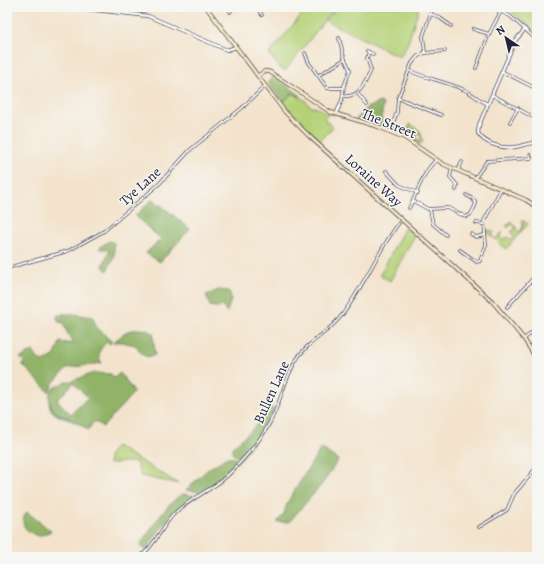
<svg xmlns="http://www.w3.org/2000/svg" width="544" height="564" font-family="Alegreya,serif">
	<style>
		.green { fill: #b5d177; stroke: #6c7a59 }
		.forest { fill: #90b368; stroke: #596a52 }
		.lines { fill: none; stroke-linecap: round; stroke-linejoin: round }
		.minor-casing { stroke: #413f51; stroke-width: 3.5 }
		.tertiary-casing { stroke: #413f51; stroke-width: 4 }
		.secondary-casing { stroke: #413f51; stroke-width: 4.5 }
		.minor { stroke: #fff; stroke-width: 2 }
		.tertiary { stroke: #fff; stroke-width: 2.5 }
		.secondary { stroke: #f7e8c3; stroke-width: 3 }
		.labels { text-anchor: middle; stroke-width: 3; stroke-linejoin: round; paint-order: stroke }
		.street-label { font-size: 14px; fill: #22223b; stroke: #f6f6f2 }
	</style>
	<rect width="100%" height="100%" fill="#f6f6f2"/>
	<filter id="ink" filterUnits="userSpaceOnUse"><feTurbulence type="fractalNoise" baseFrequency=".025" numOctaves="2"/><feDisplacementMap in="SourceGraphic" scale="8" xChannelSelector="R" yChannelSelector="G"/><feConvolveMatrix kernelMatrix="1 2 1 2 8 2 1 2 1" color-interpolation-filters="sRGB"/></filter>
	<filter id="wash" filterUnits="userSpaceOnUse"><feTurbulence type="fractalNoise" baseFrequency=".012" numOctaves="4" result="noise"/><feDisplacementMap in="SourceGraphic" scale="16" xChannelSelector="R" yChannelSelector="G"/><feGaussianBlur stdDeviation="0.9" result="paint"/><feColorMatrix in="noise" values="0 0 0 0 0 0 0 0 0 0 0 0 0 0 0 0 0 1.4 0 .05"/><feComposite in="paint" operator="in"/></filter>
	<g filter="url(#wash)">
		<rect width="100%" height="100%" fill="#f3e3cc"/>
		<g class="green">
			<path d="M308,7H335L286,70L281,69L269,54Z"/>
			<path d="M337,7H419L408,43L400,57L326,21Z"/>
			<path d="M503,7H537V33L509,9Z"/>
			<path d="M292,93L305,100L310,106L320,109L329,114L324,119L333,127L320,141L283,103Z"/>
			<path d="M410,124L420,131L423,143L420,134L416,135L417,140H420V145L410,137L393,130L395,125L405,129L409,128Z"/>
			<path d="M522,220L528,224L506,249L486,231L490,230L494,232L492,236L495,239L503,232L500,237L503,240L507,237L511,239L514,236L511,232L516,228L512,224L508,228L506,226L512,222V224L517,227L516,229L520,232L523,226Z"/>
			<path d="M405,227L415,235L390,281L380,275Z"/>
			<path d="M116,446L179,484L141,476L136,462C132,461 115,463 109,464V455Z"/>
		</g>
		<g class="forest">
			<path d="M274,76L300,95V97L292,93L283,103L268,83Z"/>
			<path d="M380,102L383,104L381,126L356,119L366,108Z"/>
			<path d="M153,199L190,229L160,262L146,253L161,239L135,216Z"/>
			<path d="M110,241L114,243V257L107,271L103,266L109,251L107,249H99L101,246Z"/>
			<path d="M219,290L228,291L230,293L231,300L227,312L221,306L219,308L210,306L206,295Z"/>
			<path d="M59,314L58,318L60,321L62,320L60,317L62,314H74L93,317L96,326L112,342L109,344L107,342C100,348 96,355 102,363L67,368L54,382L49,392L22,364L25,361L20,358L33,351L38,359L44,362L55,355L60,342L73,344L62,322H59L57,318Z"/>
			<path d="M139,329L148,330L153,333L155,355C142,360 142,352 135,345L122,342H113L128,331Z"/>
			<path d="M94,373L111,374L114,378L120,373L134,392L103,427L94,421L88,430C84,427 81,425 77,423C67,418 50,417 49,403C54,413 60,416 70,418C67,416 60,416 56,412C49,407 46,393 55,387C59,384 65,383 70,381L72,385L57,400L71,414L88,397L71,381Z"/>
			<path d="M265,406L274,409L270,420L241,459L232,453V447C245,436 263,424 265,406Z"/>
			<path d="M321,448L338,460L323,483L289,522H277L284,514L287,503Z"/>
			<path d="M227,457L240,459L217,483L200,492L186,490L207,470Z"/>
			<path d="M182,494L197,496L171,514L145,551L140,545C154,526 162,508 182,494Z"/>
			<path d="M27,512L51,531L40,536C28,534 17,524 27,512Z"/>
		</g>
	</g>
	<g filter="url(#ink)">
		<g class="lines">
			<g class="minor-casing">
				<g id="minor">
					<path d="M257,7L262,15"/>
					<path d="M491,7L510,16L537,40"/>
					<path d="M230,12L233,7"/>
					<path d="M431,14L440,18L451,26"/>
					<path d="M473,29L489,34"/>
					<path d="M367,51L373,54"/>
					<path d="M305,53L309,63L327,88H343"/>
					<path d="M425,53L445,51"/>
					<path d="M476,68L489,34L501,11"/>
					<path d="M410,71C428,79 448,82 467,91C474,95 480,101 488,104"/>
					<path d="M503,72L537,89"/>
					<path d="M319,75L345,59"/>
					<path d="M358,94L367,105"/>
					<path d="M492,95L537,119"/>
					<path d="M343,96C360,98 365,83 371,70L367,58L369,52"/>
					<path d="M398,98L441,115"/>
					<path d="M336,114L342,100L344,86L350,70L344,57L339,38"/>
					<path d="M510,122L518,108"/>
					<path d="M390,132L397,112L398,98L412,63L418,56L425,53L423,36L433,7"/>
					<path d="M534,143L537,131"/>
					<path d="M452,168L450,177L457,185L456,190"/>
					<path d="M458,170L462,162"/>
					<path d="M386,171L399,185L418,193"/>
					<path d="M475,178L487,161L531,158L530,155"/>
					<path d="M413,201L428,209L448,208L466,217L471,214L476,204L473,199L466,195"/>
					<path d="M409,208C418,192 422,173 436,160"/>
					<path d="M430,210L433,224L446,235"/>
					<path d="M476,223L483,224"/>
					<path d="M471,234L476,237L485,235"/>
					<path d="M460,250L477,262L480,261L486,245L484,221L501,189"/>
					<path d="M7,268L68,251L104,231L159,184L190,150L242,108L265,86"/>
					<path d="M507,307L537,274"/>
					<path d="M524,339L537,328"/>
					<path d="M479,527L507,510L514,494L537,467"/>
					<path d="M140,557C156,545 162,525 176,512C193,496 216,489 232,471C247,455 263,438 272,418C281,400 285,379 295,362C306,342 329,333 342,315C365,285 378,249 402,219"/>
				</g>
			</g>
			<g class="tertiary-casing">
				<g id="tertiary">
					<path d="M69,7L148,16L227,50L236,47"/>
					<path d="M525,29L515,41L479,125L478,133C484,144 503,149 515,147C522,146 530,142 537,143"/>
				</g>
			</g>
			<g class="secondary-casing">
				<g id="secondary">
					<path d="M206,7L285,112L309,136L492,301L524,339L537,360"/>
					<path d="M259,75L265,71L270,72L330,112L379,127L405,138L443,164L526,200L537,207"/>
				</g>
			</g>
			<use href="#minor" class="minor"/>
			<use href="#tertiary" class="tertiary"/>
			<use href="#secondary" class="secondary"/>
		</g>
	</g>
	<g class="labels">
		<g class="street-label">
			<text transform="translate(389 123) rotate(22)" y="5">The Street</text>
			<text transform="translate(374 180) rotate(42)" y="5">Loraine Way</text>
			<text transform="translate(140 186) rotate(-42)" y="5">Tye Lane</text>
			<text transform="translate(271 392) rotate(-66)" y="5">Bullen Lane</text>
		</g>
	</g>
	<rect width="544" height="564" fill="none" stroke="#f6f6f2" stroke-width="24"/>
	<g transform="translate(506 38) rotate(325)" stroke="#f6f6f2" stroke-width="3" paint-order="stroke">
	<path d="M0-3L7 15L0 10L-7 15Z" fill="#22223b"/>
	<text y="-6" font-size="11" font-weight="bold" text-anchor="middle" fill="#22223b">N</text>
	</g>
</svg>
